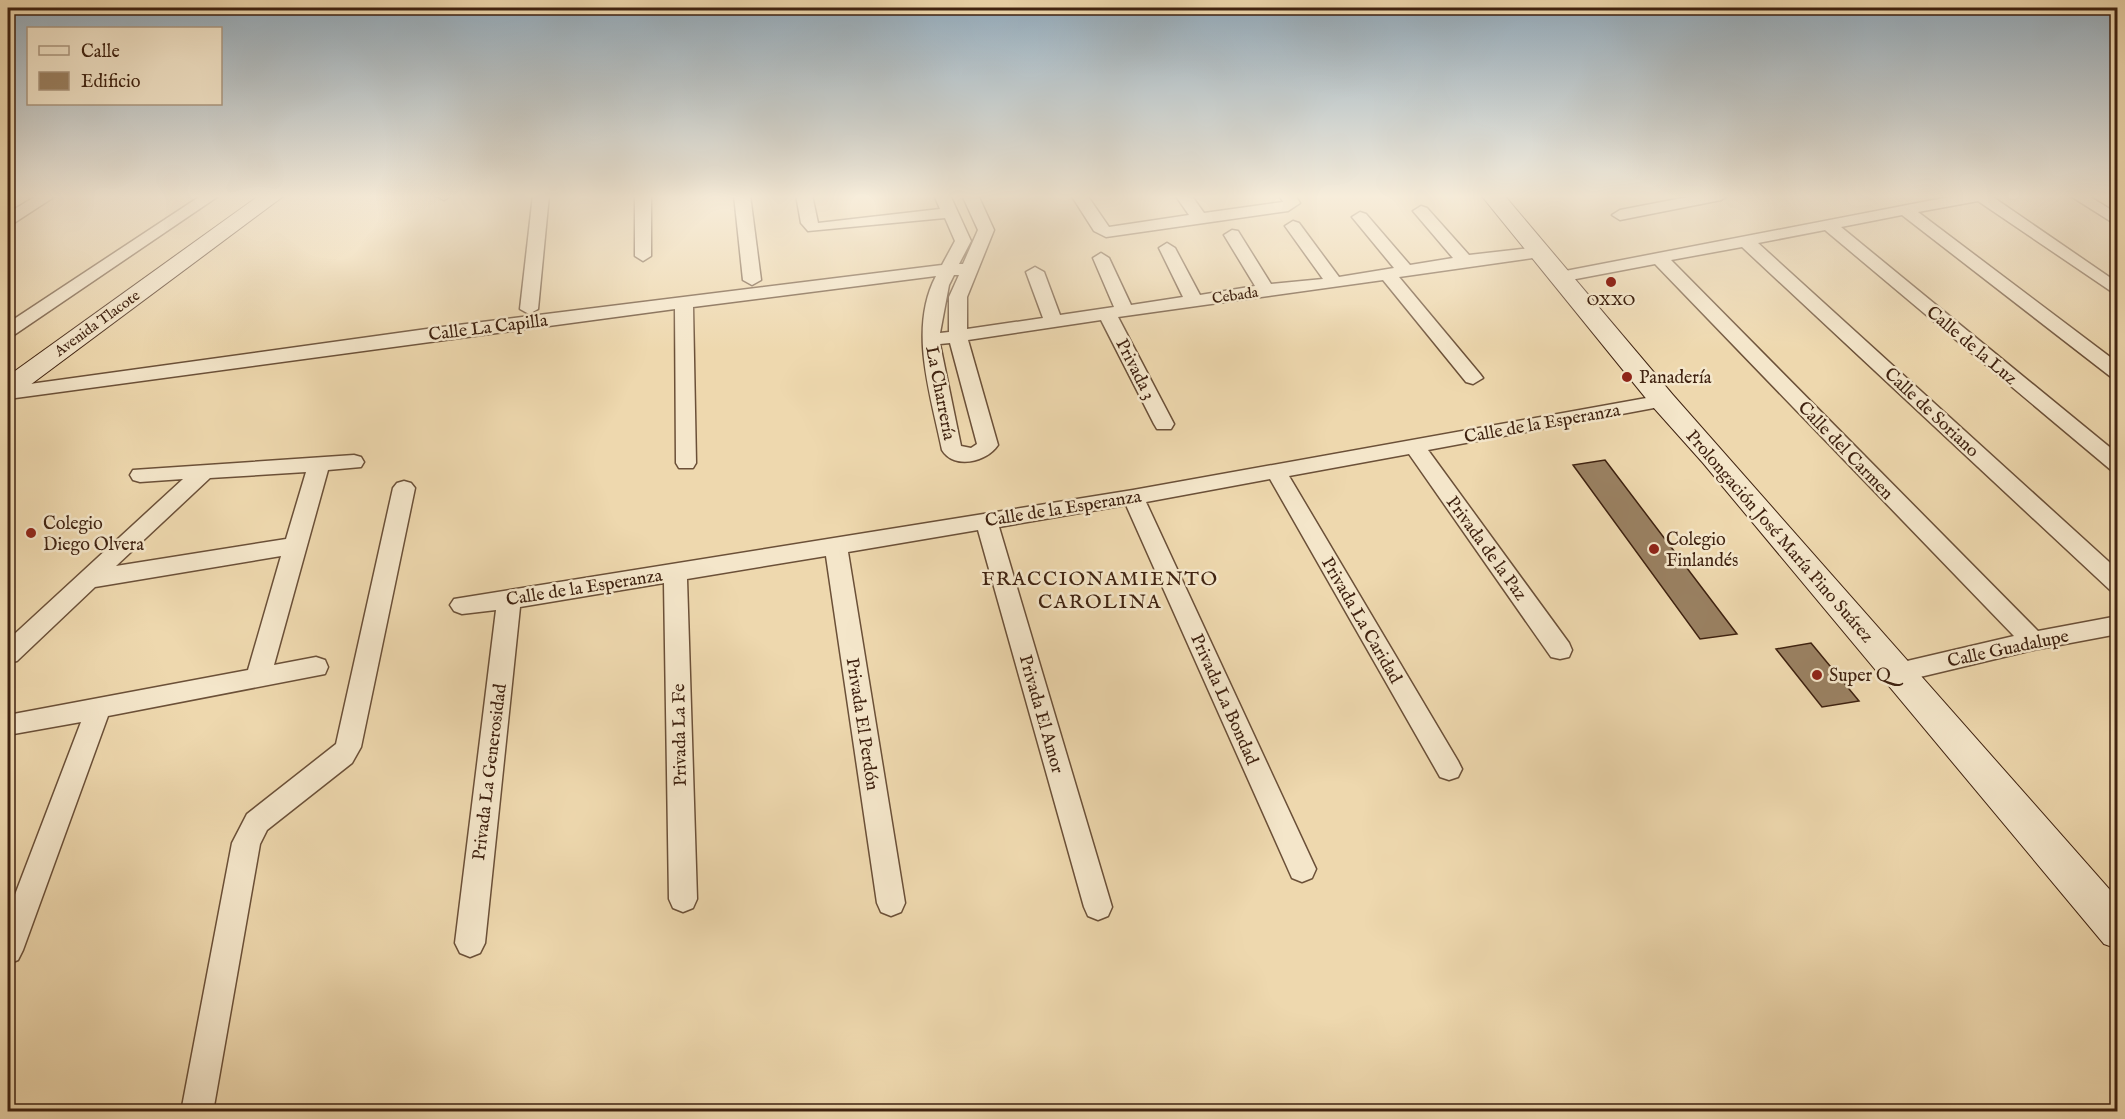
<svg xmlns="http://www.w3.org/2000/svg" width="2125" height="1119" font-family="'IM FELL English',serif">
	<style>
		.building { fill: #9a8162; stroke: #3f2210; stroke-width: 1.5 }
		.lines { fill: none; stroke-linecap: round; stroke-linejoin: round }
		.street-casing { stroke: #6b5038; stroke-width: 3 }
		.secondary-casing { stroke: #3f2210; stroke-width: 2 }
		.street { fill: #f4e6ca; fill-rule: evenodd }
		.secondary { fill: #f4e6ca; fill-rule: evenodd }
		.poi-dot { fill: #8f2418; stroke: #f4e6ca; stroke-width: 2 }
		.labels { text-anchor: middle; stroke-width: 5; stroke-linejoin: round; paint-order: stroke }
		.far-street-label { font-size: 15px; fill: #3f2210; stroke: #f4e6ca }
		.far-poi-label { font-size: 15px; fill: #3f2210; stroke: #f4e6ca }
		.street-label { font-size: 18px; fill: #3f2210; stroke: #f4e6ca }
		.poi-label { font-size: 18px; fill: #3f2210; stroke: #f4e6ca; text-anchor: start }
		.neighbourhood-label { font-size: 20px; letter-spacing: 1.5px; fill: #3f2210; stroke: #f4e6ca }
	</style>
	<rect width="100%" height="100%" fill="#eed8ae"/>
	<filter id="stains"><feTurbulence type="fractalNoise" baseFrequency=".00333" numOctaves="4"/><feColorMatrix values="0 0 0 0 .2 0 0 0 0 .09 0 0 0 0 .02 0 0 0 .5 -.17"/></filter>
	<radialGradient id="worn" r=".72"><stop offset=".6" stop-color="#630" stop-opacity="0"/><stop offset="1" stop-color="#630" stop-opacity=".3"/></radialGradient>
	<g class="building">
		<path d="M1605,460L1737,634L1700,639L1573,465Z"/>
		<path d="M1811,643L1859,701L1822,707L1776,649Z"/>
	</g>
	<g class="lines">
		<g class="street-casing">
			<g id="street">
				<path d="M38,195H57L14,223L8,225V213Z"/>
				<path d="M202,195H220L14,335L8,336V323Z"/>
				<path d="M434,195H452L444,200Z"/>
				<path d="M533,195H549L538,309L529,314L520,309Z"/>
				<path d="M635,195H651V256L643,261L635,256Z"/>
				<path d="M734,195H750L761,280L752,285L743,280Z"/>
				<path d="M796,195H812L818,223L940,209L934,195H950L971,241L959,264H963L978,230L962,195H978L994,230L967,297V329L1043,318L1026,272L1035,267L1044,272L1060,315L1114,307L1093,258L1101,253L1109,258L1131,305L1183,297L1159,248L1167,243L1175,248L1200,295L1255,286L1224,235L1232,230L1238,231L1271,284L1323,279L1285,226L1293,221L1299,223L1339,277L1394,268L1352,217L1360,212L1366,214L1410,265L1453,258L1413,211L1421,206L1427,208L1469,255L1540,247L1548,252L1540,257L1399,277L1480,374L1483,378L1473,384L1466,382L1383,280L1118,317L1174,424L1171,429H1157L1154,424L1101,320L968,340L998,445C987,462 954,470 942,450C931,395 908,329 936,276L693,307L696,463L693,468H679L676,463L675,309L8,399V387L434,328L942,265L955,241L945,218L808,231L801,223ZM954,275H959L949,297V332L940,333L949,285ZM950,343L977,444L971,448L961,446L940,344Z"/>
				<path d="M1071,195H1087L1109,227L1189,215L1175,195H1191L1204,213L1283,202L1279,195H1295L1300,203L1288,211L1106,237L1094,231Z"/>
				<path d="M1698,195H1729L1721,200L1620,220L1612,215L1620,210Z"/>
				<path d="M1959,195H1990L2118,283V296L1978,201L1918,212L2118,363V379L2111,377L1902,215L1841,227L2118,454V472L2111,470L1825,230L1758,243L2118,570V592L2110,590L1742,247L1671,260L2038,631L2118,616V634L2033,650L1899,682L1890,679L1887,672L1890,665L2014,636L1655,264L1560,282L1551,277L1560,272Z"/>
				<path d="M2069,195H2087L2118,214V226Z"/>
				<path d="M1663,395L1670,397L1673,401L1670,405L1428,450L1569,643L1572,650L1569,657L1560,659L1551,657L1409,454L1289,476L1458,761L1462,769L1458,777L1449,780L1440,777L1270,479L1146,502L1316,869L1312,878L1302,882L1292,878L1126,505L999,527L1112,907L1108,916L1098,920L1088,916L1084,907L978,530L848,552L905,903L901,912L891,916L881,912L877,903L826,556L687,579L697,899L693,908L683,912L673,908L669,899L664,583L520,607L485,943L480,953L470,957L460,953L455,943L496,610L462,614L454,611L450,605L454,599L1133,490Z"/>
				<path d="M354,455L361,457L364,462L361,467L328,470L274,665L316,657L325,660L328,667L325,674L108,716L23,950L18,960L8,964V913L81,722L8,735V715L248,670L281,556L95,587L17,661L8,663V640L183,479L140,482L133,480L130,475L133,470ZM306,472L286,539L116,566L210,478Z"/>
				<path d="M404,481L411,483L415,488L361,747L352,763L267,830L260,844L213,1112H181L232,843L247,814L336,744L393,488L397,483Z"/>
			</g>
		</g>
		<g class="secondary-casing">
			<g id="secondary">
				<path d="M260,195H285L18,394L8,396V376Z"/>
				<path d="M1481,195H1504L1673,395L2118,899V949L2104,944L1703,463L1653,407Z"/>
			</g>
		</g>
		<use href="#street" class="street"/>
		<use href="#secondary" class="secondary"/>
	</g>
	<linearGradient id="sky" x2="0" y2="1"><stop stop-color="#92aabb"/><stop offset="0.56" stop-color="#f7eddb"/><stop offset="1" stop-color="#f7eddb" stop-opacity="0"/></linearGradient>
	<rect width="2125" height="351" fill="url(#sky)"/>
	<g class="poi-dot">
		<circle cx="1611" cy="282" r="6"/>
		<circle cx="1627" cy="377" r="6"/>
		<circle cx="31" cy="533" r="6"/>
		<circle cx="1654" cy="549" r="6"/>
		<circle cx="1817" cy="675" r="6"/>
	</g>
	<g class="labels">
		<g class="far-street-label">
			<text transform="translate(1235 295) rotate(-8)" y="5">Cebada</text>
			<text transform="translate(97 323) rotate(-36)" y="5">Avenida Tlacote</text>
		</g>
		<g class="far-poi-label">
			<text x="1611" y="305">OXXO</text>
		</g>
		<g class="street-label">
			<text transform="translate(488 327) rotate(-7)" y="6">Calle La Capilla</text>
			<text transform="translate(1972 345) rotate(40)" y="6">Calle de la Luz</text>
			<text transform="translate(1136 369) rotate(63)" y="6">Privada 3</text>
			<text transform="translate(941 393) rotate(79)" y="6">La Charrería</text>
			<text transform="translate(1932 412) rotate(43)" y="6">Calle de Soriano</text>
			<text transform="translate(1542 423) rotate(-10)" y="6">Calle de la Esperanza</text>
			<text transform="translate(1846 450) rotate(46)" y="6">Calle del Carmen</text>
			<text transform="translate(1063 508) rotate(-9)" y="6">Calle de la Esperanza</text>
			<text transform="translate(1780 536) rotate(49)" y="6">Prolongación José María Pino Suárez</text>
			<text transform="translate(1487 548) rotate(54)" y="6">Privada de la Paz</text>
			<text transform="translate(584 587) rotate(-9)" y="6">Calle de la Esperanza</text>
			<text transform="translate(1362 620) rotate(60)" y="6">Privada La Caridad</text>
			<text transform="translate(2008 648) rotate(-12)" y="6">Calle Guadalupe</text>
			<text transform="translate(1225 699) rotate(66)" y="6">Privada La Bondad</text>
			<text transform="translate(1042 714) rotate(74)" y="6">Privada El Amor</text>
			<text transform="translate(863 724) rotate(81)" y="6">Privada El Perdón</text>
			<text transform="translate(679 735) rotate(-91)" y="6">Privada La Fe</text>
			<text transform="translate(489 772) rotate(-83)" y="6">Privada La Generosidad</text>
		</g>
		<g class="poi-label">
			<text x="1639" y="383">Panadería</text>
			<text x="43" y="529">Colegio<tspan x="43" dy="21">Diego Olvera</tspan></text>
			<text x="1666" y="545">Colegio<tspan x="1666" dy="21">Finlandés</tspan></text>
			<text x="1829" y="681">Super Q</text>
		</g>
		<g class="neighbourhood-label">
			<text x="1100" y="585">FRACCIONAMIENTO<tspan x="1100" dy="23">CAROLINA</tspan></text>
		</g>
	</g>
	<rect width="2125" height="1119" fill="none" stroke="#eed8ae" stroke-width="30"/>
	<rect x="9" y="9" width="2107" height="1101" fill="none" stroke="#3f2210" stroke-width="3"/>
	<rect x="15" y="15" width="2095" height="1089" fill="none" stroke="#3f2210" stroke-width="1.5"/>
	<rect x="27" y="27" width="195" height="78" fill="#f4e6ca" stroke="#ac9880" stroke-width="1.5"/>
	<rect x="39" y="46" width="30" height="9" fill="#f4e6ca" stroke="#ac9880" stroke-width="1.5"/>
	<text x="81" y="57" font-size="18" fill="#3f2210">Calle</text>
	<rect x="39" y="72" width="30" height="18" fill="#9a8162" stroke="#ac9880" stroke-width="1.5"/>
	<text x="81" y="87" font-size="18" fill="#3f2210">Edificio</text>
	<rect width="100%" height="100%" filter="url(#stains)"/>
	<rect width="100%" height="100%" fill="url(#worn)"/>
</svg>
